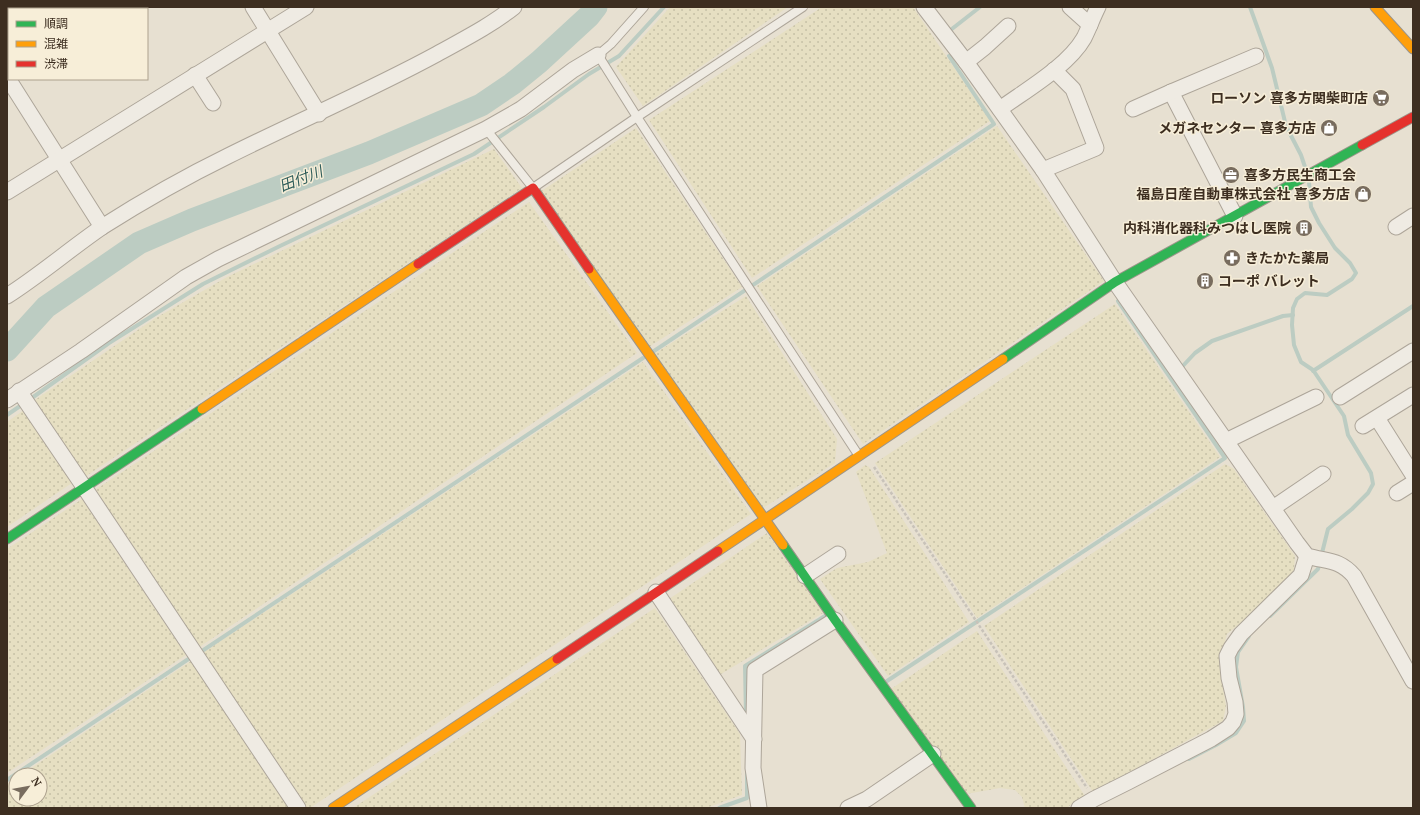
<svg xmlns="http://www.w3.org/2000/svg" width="1420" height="815" font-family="'Noto Serif','Noto Sans JP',serif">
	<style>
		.farmland { fill: url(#farmland-dots) }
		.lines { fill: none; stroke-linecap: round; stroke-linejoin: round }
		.stream { stroke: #bcccc2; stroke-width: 4 }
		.river { stroke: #bcccc2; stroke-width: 23 }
		.lane-casing { stroke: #ada599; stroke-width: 10 }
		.street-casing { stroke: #ada599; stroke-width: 17 }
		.fast-casing { stroke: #9c958a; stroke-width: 11 }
		.slow-casing { stroke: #9c958a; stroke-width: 11 }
		.jam-casing { stroke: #9c958a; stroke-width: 11 }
		.path { stroke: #c8c2b9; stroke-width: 2.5; stroke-dasharray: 3 2; stroke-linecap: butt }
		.lane { stroke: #efebe3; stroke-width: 8 }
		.street { stroke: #efebe3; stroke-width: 15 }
		.fast { stroke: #30b455; stroke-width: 9 }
		.slow { stroke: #ff9f0a; stroke-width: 9 }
		.jam { stroke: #e5322d; stroke-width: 9 }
		.labels { text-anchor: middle; stroke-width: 3; stroke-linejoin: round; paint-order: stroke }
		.poi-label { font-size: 14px; font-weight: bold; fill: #3d2e20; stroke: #f7eed8; text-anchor: end }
		.water-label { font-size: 15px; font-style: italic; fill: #2f5d5a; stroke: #f7eed8 }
	</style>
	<defs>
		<pattern id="farmland-dots" width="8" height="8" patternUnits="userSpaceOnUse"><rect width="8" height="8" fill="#e6dfc2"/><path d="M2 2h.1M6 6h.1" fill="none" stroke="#c6c0a6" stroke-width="1.8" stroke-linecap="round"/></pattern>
	</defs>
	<rect width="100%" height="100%" fill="#e7e0d1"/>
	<g class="farmland">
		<path d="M670,7H788L643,106L616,67Z"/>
		<path d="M822,7H913L990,121L752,278L649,120Z"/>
		<path d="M997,126L1104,281L863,444L757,286Z"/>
		<path d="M636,128L742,287L649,347L540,192Z"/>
		<path d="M494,149L522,188L83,478L32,402L154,319L227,277Z"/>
		<path d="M529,202L637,353L198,648L95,490Z"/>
		<path d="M746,296L837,439L835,463L763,508L654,354Z"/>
		<path d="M1115,304L1220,457L977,618L875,463Z"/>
		<path d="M643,362L751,514L310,808H305L201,654Z"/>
		<path d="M24,410L72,483L7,527V422Z"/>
		<path d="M1225,464L1234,469L1295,556L1294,570L1274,596L1227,634L1219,664L1226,706L1223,721L1093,792L984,626Z"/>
		<path d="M865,465L869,467L969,622L888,676L820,579L837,568L868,562L887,553L856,472Z"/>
		<path d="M82,499L186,655L7,773V549Z"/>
		<path d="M767,533L823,613L716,677L666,601Z"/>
		<path d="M655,608L740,734L742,795L706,808H353Z"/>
		<path d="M977,631L1085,796L1074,802L1067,808H1025L1022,797L1015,790L1000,788L966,794L891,689Z"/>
		<path d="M191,661L289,808H7V784L16,778V799H40V775H21Z"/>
	</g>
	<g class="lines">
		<g class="stream">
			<path d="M1250,7L1272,68L1286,126L1301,155L1306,170"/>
			<path d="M948,32L980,7"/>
			<path d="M654,351L994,124L949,56L955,53"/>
			<path d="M1180,369L1195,353L1212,341L1283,316L1293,315"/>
			<path d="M1313,371L1413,306"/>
			<path d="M29,400L109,343L203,284L280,246L474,154L544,107L589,74L619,56L664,7"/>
			<path d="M7,415L23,404"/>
			<path d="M1270,616L1318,569L1328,529L1352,509L1368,493L1373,484L1371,473L1348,435L1344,416L1313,370L1301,362L1294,345L1292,325L1293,308L1297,299L1305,293L1327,295L1352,279L1356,273L1350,263L1335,248L1319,223L1311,207L1309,182"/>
			<path d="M199,653L643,358"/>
			<path d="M887,681L1225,458L1118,301"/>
			<path d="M746,717L745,666L825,616"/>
			<path d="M1189,759L1216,745L1236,733L1244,721L1243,707L1236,667L1238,652L1249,636"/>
			<path d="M7,780L193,656"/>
			<path d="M719,808L747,798V773"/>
		</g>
		<path class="river" d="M7,350L46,307L139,243L192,220L369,153L481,105L512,84L539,62L589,16L596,7"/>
		<g class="lane-casing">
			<g id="lane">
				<path d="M644,7L611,44L598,55L637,117L859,456"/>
				<path d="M486,129L533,188L637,117L803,7"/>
			</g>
		</g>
		<g class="street-casing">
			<g id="street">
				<path d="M253,7L319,114"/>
				<path d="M924,7L966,62L1043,170L1115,282L1297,543L1307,556C1328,562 1339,559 1354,576L1413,681"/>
				<path d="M1070,7L1090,25"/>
				<path d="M111,9L114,7"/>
				<path d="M966,62L985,47L1008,26"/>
				<path d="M195,75L213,103"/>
				<path d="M7,77L102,227"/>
				<path d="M1171,92L1235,216"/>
				<path d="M1000,109C1026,90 1068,66 1084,38C1089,28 1093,17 1098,7"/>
				<path d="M1133,109L1171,92L1256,56"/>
				<path d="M1043,170L1096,148L1073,89L1054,70"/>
				<path d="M7,192L306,7"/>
				<path d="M1396,227L1413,216"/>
				<path d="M7,296C40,275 70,249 102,227C143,201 185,177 228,156C298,121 369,91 437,54C464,39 490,26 514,7"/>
				<path d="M19,391L84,487L298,808"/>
				<path d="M1340,397L1413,351"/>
				<path d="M7,400L81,351L186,277L218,259L486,129L521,109L573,70L598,55"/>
				<path d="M1377,418L1413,475"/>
				<path d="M1363,426L1413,395"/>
				<path d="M1226,441L1316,397"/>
				<path d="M1397,493L1413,483"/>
				<path d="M1273,508L1323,474"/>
				<path d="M805,576L838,554"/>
				<path d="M656,592L754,739"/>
				<path d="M759,808L753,768L755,670L835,620"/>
				<path d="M848,808L867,799L933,754"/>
				<path d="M1079,808L1094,799L1128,782L1211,739L1228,728L1233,722L1236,714L1235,702L1229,678L1227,656L1231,648L1241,634L1301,575L1307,556"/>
			</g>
		</g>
		<g class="fast-casing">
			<g id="fast">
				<path d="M1003,359L1115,282L1362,145"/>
				<path d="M7,539L202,409"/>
				<path d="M783,545L835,620L971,808"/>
			</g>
		</g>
		<g class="slow-casing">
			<g id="slow">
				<path d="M1375,7L1413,49"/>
				<path d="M589,269L783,545"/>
				<path d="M202,409L418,264"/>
				<path d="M718,551L1003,359"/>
				<path d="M333,808L557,659"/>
			</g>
		</g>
		<g class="jam-casing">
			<g id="jam">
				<path d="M1362,145L1413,117"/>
				<path d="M418,264L533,188L589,269"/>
				<path d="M557,659L718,551"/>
			</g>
		</g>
		<path class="path" d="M874,467L1087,788"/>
		<use href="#lane" class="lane"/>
		<use href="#street" class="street"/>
		<use href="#fast" class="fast"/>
		<use href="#slow" class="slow"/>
		<use href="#jam" class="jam"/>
	</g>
	<defs>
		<g id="supermarket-disc" transform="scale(0.9)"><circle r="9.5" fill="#786c5e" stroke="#f7eed8"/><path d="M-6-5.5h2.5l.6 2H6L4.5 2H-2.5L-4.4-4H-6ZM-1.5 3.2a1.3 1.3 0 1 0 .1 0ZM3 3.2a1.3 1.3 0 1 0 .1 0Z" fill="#fff"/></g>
		<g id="shop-disc" transform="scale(0.9)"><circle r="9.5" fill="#786c5e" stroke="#f7eed8"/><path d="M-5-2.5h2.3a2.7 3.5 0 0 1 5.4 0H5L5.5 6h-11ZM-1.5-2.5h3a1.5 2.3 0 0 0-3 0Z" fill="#fff"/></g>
		<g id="office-disc" transform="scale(0.9)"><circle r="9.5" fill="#786c5e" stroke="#f7eed8"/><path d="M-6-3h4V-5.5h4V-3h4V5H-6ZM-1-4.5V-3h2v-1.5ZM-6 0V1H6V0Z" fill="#fff"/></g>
		<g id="building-disc" transform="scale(0.9)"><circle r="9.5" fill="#786c5e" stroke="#f7eed8"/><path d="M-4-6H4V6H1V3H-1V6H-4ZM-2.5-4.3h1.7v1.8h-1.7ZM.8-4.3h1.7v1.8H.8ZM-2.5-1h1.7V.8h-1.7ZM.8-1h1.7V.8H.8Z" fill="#fff"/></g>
		<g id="pharmacy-disc" transform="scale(0.9)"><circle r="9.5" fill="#786c5e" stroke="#f7eed8"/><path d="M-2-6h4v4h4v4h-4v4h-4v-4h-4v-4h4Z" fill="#fff"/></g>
	</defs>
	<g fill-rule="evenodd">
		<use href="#supermarket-disc" x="1381" y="98"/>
		<use href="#shop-disc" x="1329" y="128"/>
		<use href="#office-disc" x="1231" y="175"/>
		<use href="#shop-disc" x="1363" y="194"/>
		<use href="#building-disc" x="1304" y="228"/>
		<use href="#pharmacy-disc" x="1232" y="258"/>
		<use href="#building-disc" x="1205" y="281"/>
	</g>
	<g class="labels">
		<g class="poi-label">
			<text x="1368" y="103">ローソン 喜多方関柴町店</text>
			<text x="1316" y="133">メガネセンター 喜多方店</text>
			<text x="1244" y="180" text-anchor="start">喜多方民生商工会</text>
			<text x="1350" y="199">福島日産自動車株式会社 喜多方店</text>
			<text x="1291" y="233">内科消化器科みつはし医院</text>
			<text x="1245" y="263" text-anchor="start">きたかた薬局</text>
			<text x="1218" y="286" text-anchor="start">コーポ バレット</text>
		</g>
		<g class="water-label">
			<text transform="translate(301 179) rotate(-21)" y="5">田付川</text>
		</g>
	</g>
	<rect width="1420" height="815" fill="none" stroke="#3d2e20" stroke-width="16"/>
	<rect x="8" y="8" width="140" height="72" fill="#f7eed8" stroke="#ada18e"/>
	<rect x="16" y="21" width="20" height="6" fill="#30b455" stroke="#ada18e"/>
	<text x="44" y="28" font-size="12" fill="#3d2e20">順調</text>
	<rect x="16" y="41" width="20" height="6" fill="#ff9f0a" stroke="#ada18e"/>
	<text x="44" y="48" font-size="12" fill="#3d2e20">混雑</text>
	<rect x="16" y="61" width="20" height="6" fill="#e5322d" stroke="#ada18e"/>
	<text x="44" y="68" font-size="12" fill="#3d2e20">渋滞</text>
	<g transform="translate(28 787) rotate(58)"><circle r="19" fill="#f7eed8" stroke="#ada18e"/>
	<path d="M0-3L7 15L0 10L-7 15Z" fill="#786c5e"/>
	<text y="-6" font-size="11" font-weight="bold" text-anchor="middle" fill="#3d2e20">N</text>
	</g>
</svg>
